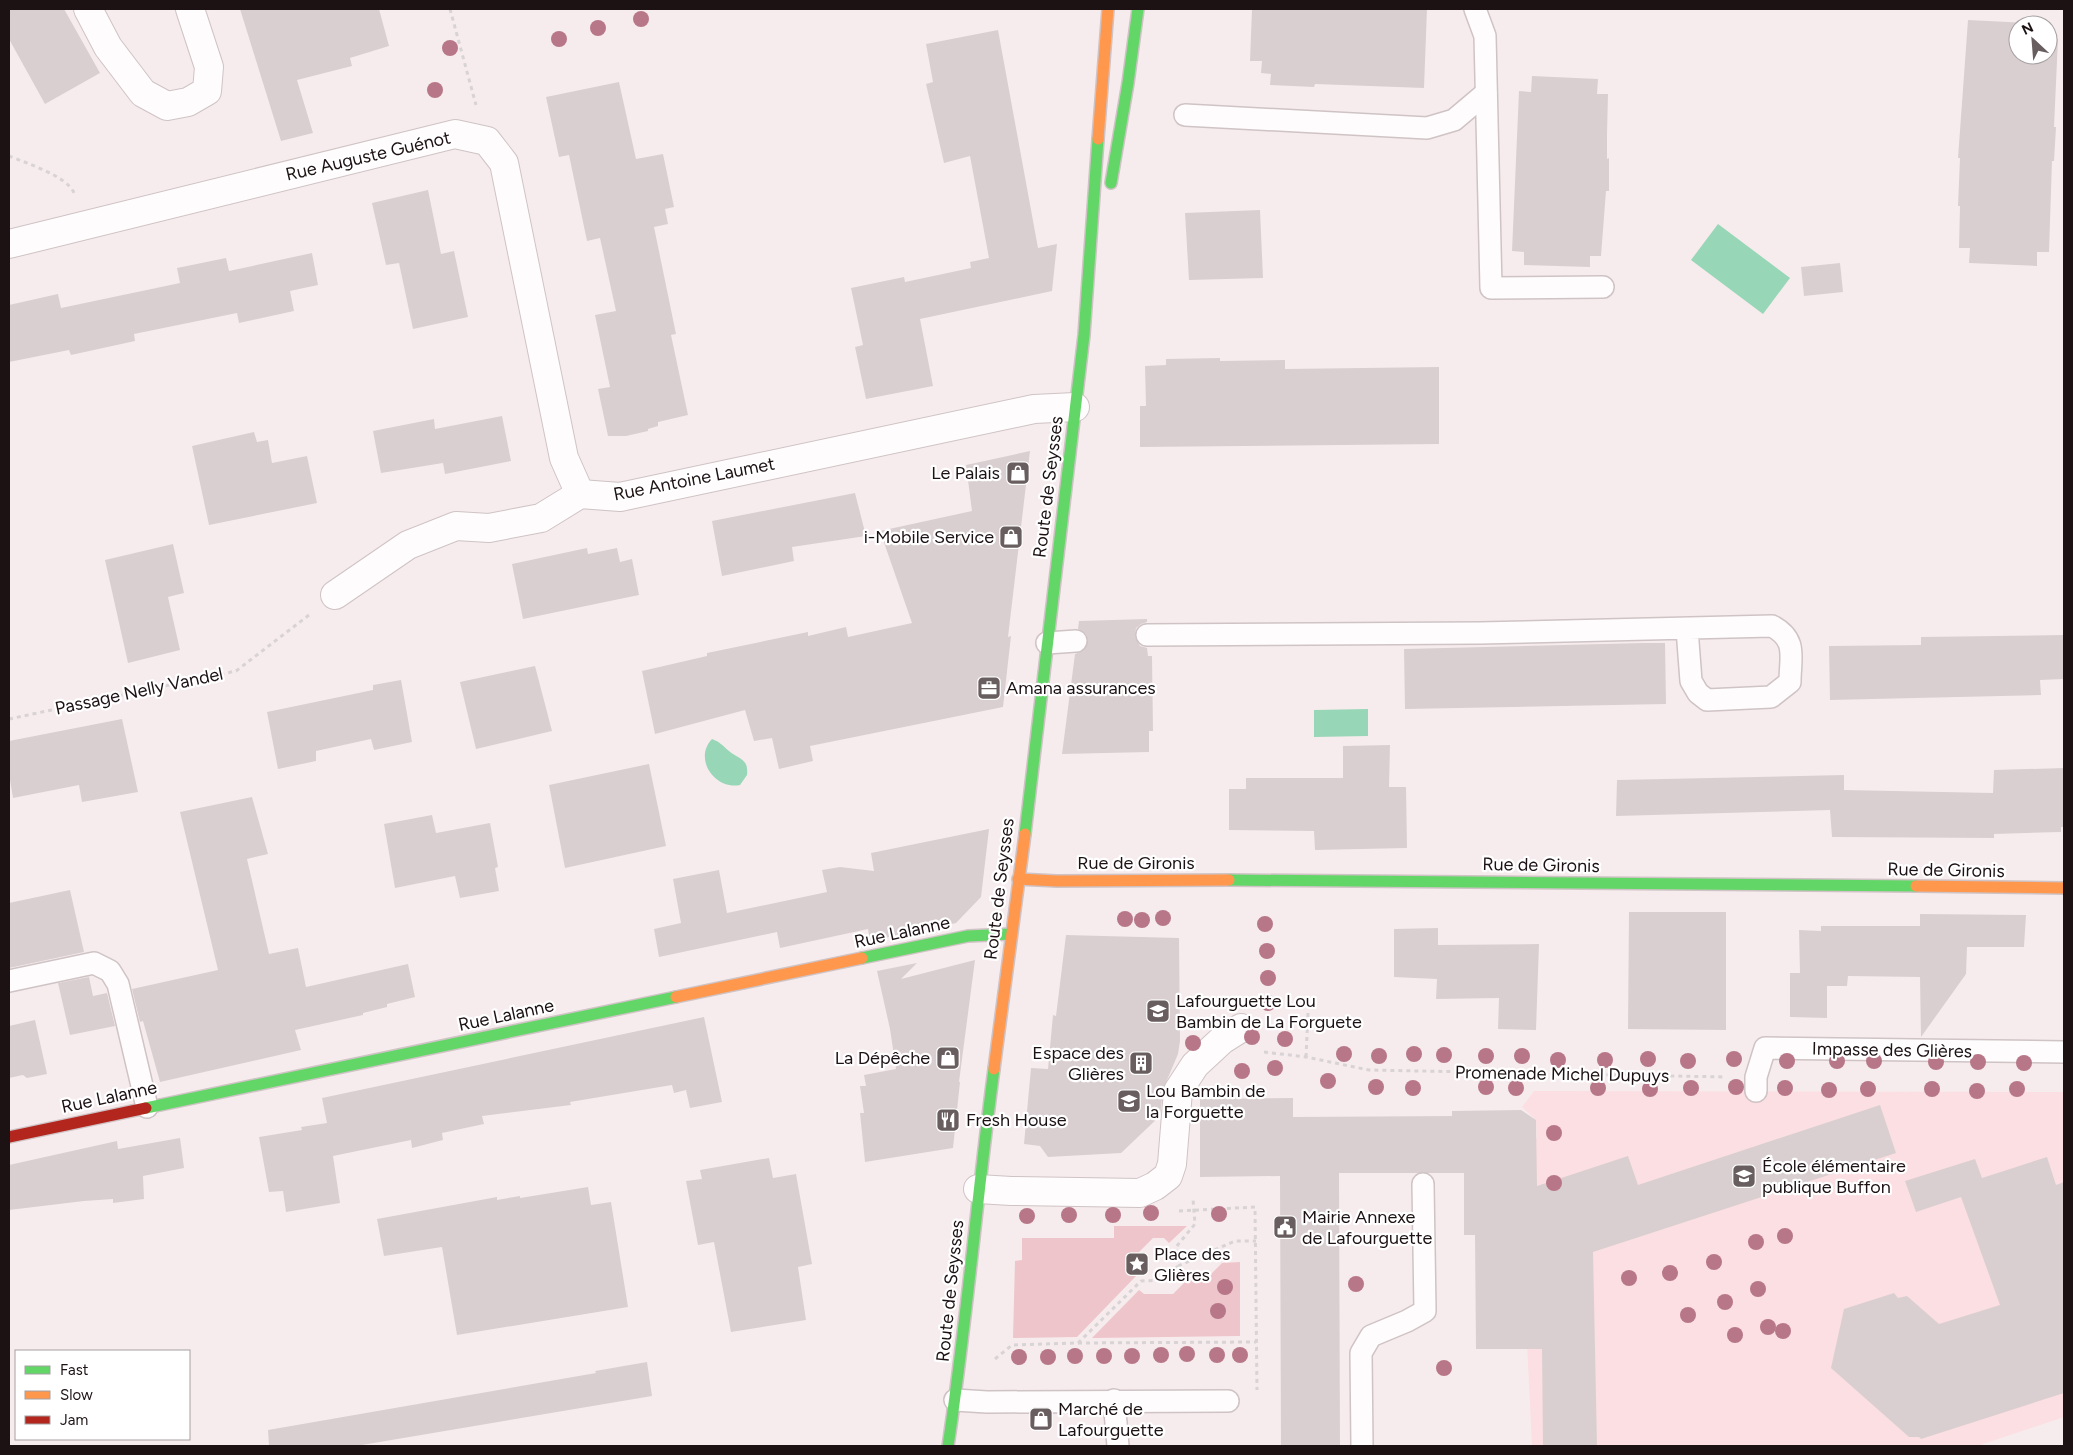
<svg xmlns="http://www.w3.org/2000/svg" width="2073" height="1455" font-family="Figtree,sans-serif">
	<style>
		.built { fill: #fbdfe2 }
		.green { fill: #eec5cb }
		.water { fill: #97d6b6 }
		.building { fill: #dacfd0 }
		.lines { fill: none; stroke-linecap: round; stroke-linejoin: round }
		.lane-casing { stroke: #cfc3c5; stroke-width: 24 }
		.street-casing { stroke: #cfc3c5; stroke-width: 30 }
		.fast-casing { stroke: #cfc3c5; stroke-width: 14 }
		.slow-casing { stroke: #cfc3c5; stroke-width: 14 }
		.jam-casing { stroke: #cfc3c5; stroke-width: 14 }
		.path { stroke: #d8d3d4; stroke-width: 3; stroke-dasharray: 4 4; stroke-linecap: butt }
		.lane { stroke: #fefcfc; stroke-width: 21 }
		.street { stroke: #fefcfc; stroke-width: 28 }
		.fast { stroke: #63d668; stroke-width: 11 }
		.slow { stroke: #ff974d; stroke-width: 11 }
		.jam { stroke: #b3261e; stroke-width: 11 }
		.tree { fill: #b77789 }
		.labels { text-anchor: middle; stroke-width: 4.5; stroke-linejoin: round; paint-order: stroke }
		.street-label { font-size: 18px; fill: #1d1213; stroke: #fff }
		.poi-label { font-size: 18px; fill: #1d1213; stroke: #fff; text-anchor: start }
	</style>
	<rect width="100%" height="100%" fill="#f7eced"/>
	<path class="built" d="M1534,1091L2064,1092V1417L1983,1444L1981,1446H1532L1517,1138H1537L1536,1120L1522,1107Z"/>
	<g class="green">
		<path d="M1114,1226H1187L1169,1243L1164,1238H1153L1138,1253V1274L1077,1337L1013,1338L1015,1261L1022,1260V1238H1114Z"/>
		<path d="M1240,1262V1336L1092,1338L1139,1290L1144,1294H1173L1192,1275H1210L1222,1263Z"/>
	</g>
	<g class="water">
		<path d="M1718,224L1790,278L1763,314L1691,260Z"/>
		<path d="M1368,709V736L1314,737V710Z"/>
		<path d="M712,739C720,742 722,745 729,751C738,759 749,758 747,775L740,785C715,790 693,759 712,739Z"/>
	</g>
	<g class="building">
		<path d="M9,9H64L100,73L45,104L9,39Z"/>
		<path d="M240,9H379L389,46L350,58L352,66L297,80L313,133L281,141Z"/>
		<path d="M1252,9H1427L1424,88L1315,84L1314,87L1270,85L1271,74L1261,73L1262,61H1250Z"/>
		<path d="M1968,20L2048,24L2018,25V55H2048V38L2058,39L2054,127H2056L2054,161H2052L2049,252H2037V266L1969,263L1970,248H1959L1960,206H1958L1960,158H1958Z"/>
		<path d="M998,30L1038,248L1057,244L1052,291L920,319L933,386L866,399L855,347L863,345L851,288L904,277L905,282L971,268L970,262L989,258L970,156L944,163L926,84L933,82L926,44Z"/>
		<path d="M1532,76L1598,79L1597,94H1608L1607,134V159L1609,158V191H1606L1601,256H1590V267L1524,265V252L1512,251L1519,91L1531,92Z"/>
		<path d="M619,82L636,159L663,154L674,207L665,209L668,224L654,227L676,334L671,335L688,415L658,422V426L648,429V431L626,436H608L598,389L610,387L595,315L616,311L600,238L587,241L569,155L559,157L546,97Z"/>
		<path d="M428,190L441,254L454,251L468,317L413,329L399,263L386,265L372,203Z"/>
		<path d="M1260,210L1263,278L1189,280L1185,213Z"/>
		<path d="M312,253L318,285L290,291L294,311L239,323L237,313L134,334L135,341L71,355L69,350L9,362V305L58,294L61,308L180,283L177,268L226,258L229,271Z"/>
		<path d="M1840,263L1843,292L1804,296L1801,267Z"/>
		<path d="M1220,358V361L1285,360V369L1439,367V444L1140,447V406H1146L1145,366L1166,365V359Z"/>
		<path d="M502,416L511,461L445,474L443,463L381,473L373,431L434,419L435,429Z"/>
		<path d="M254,432L257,442L268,440L272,463L307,456L317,503L209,525L192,446Z"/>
		<path d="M1030,451L1008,637L1011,636L1003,707L810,746L813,761L779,769L772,738L754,741L745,710L655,734L642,671L707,656V653L808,632V636L846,627L848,637L912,623L880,531L972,511L966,465Z"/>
		<path d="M855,493L866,536L792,547L794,561L722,576L712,521Z"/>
		<path d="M173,544L184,593L168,597L180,650L128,663L105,560Z"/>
		<path d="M587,548L588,554L617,548L620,562L632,559L639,595L523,619L512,564Z"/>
		<path d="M1147,619V622L1141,624L1136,628L1135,636L1140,646L1147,648L1148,656H1152L1153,731H1149V752L1062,754L1075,654L1083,651L1088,641L1086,634L1078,629L1079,621Z"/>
		<path d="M2064,635V679L2040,680L2041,695L1830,700L1829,646L1921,645V637Z"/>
		<path d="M1643,643H1665L1666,704L1405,709L1404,649Z"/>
		<path d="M535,666L552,731L476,749L460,682Z"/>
		<path d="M401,680L412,742L374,750L371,739L316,751V761L278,769L267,712L373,690V685Z"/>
		<path d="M122,719L138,792L82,802L79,785L13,798L9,774V741Z"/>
		<path d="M1390,745L1389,787H1406L1407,848L1315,850L1314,831L1229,830V789H1246V778H1343V746Z"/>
		<path d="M649,764L666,846L565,868L549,785Z"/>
		<path d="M2064,768V827H2061V832L1994,834V838L1832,837L1830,810L1616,816L1617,780L1844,775V790L1993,793L1994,770Z"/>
		<path d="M252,797L268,854L247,859L269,954L298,948L306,987L408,964L415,997L387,1004V1007L363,1013V1015L295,1030L301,1050L160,1082L143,1021L140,1022L132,989L218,970L180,812Z"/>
		<path d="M432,815L436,833L490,823L498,867L495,868L499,891L460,898L455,876L395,888L384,824Z"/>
		<path d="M989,829L981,897L956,923L870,941L868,929L780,948L777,932L659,957L654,929L681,923L673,879L719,870L727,913L827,892L822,870L840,867L874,871L871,853Z"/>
		<path d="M70,890L84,952L9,968V903Z"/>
		<path d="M1629,912H1726V1030L1628,1029Z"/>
		<path d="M1920,914L2026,915L2024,947H1967L1966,974L1921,1037L1920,977L1848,976L1847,986H1827V1018L1790,1017V973H1800L1799,930L1821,931V926H1920Z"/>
		<path d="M1438,928V945L1539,944L1536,1030L1498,1029L1499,998L1436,999L1437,979L1394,977V929Z"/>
		<path d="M1066,935L1179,938L1180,1041L1178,1054L1159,1099H1162L1160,1116L1121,1153L1048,1157L1040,1146L1024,1144L1031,1068L1048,1069L1053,1015L1056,1016Z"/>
		<path d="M975,960L959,1082H960L953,1148L865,1162L860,1113H864L860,1086H866L864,1075L896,1069L890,1029L877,971L917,963L901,979Z"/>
		<path d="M89,977L93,996L107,993L115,1026L70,1035L58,983Z"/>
		<path d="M704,1017L722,1102L690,1108L686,1090L674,1093L672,1085L570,1102L571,1105L482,1116L484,1124L442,1133L443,1140L412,1148L411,1140L333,1156L340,1203L286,1212L283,1191L269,1192L259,1137L302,1130L301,1127L327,1123L322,1098Z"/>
		<path d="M35,1020L47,1074L27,1078L23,1075L9,1078V1026Z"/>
		<path d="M1293,1098V1117L1452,1116V1111L1521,1110L1536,1120L1537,1186L1628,1156L1638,1185L1880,1105L1896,1153L1593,1252L1597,1446H1543L1542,1349H1476L1475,1235H1464V1173H1339L1340,1446H1281L1280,1176L1200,1177V1099Z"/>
		<path d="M180,1138L184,1168L143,1176L144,1199L113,1203V1199L84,1201L9,1210V1165L117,1141L118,1149Z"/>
		<path d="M2047,1157L2056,1185L2064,1182V1393L1921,1439L1919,1437H1909L1831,1368L1844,1309L1894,1293L1898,1298L1907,1296L1939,1324L2000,1305L1961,1197L1916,1212L1905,1181L1975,1159L1982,1178Z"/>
		<path d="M769,1158L773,1178L796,1174L812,1264L798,1267L806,1320L731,1332L714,1242L698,1245L686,1181L702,1179L700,1170Z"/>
		<path d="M588,1187L591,1205L611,1202L628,1307L457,1335L442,1247L384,1256L377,1219L497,1197V1200L520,1196V1198Z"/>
		<path d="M647,1362L652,1396L356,1446H269L268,1430L596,1373L595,1371Z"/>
	</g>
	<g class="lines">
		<g class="lane-casing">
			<g id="lane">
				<path d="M1475,9L1485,36L1491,288L1603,287"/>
				<path d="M1185,115L1427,128L1454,120L1486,93"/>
				<path d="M1147,635L1479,633L1772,626C1798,640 1790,657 1790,682L1771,697L1707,700L1698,693L1691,681L1687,629"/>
				<path d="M1047,643L1076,641"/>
				<path d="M9,981L94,963L110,971L118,984L147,1107"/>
				<path d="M1756,1091V1077L1765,1048L2064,1052"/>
				<path d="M955,1400L987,1402L1228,1401"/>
				<path d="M1114,1400L1118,1446"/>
				<path d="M1362,1446L1361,1353L1371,1336L1407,1321L1425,1311L1423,1184"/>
			</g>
		</g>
		<g class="street-casing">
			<g id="street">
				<path d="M88,9L108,47L143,93L167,106L188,102L207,91L209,67L190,9"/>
				<path d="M9,244L455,134L487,141L504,163L564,458L580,494"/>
				<path d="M335,595L408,545L456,526L489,528L541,518L580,494L620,497L1034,409L1075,407"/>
				<path d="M978,1189L1011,1191L1140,1193L1155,1186L1168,1176L1172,1164L1178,1091L1195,1065L1222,1040L1241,1028"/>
			</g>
		</g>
		<g class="fast-casing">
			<g id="fast">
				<path d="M1111,183L1128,83L1138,9"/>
				<path d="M1025,834L1084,335L1098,139"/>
				<path d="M1229,880L1916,886"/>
				<path d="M862,958L968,936L1011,934"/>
				<path d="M146,1108L676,997"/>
				<path d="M948,1446C967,1321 977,1195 994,1069"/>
			</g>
		</g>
		<g class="slow-casing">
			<g id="slow">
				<path d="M1098,139L1108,9"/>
				<path d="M1018,879L1057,881L1229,880"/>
				<path d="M1916,886L2064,888"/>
				<path d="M676,997L862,958"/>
				<path d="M994,1069L1025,834"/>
			</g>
		</g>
		<g class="jam-casing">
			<path id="jam" d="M9,1137L146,1108"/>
		</g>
		<g class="path">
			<path d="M450,9L476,105"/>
			<path d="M9,156C26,163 67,176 74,193"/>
			<path d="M9,719L236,671L309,615"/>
			<path d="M1264,1052L1306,1057L1369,1070L1726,1077"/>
			<path d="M1306,1057L1308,1013"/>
			<path d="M1179,1211L1255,1207L1257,1390"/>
			<path d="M1178,1266L1235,1241H1256"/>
			<path d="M1078,1343L1256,1342"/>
			<path d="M995,1359L1012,1345L1078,1343L1141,1281L1165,1280L1178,1266L1176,1247L1195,1224L1193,1199"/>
		</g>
		<use href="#lane" class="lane"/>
		<use href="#street" class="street"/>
		<use href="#fast" class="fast"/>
		<use href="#slow" class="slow"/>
		<use href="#jam" class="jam"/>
	</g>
	<g class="tree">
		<circle cx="641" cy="19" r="8"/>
		<circle cx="598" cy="28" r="8"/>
		<circle cx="559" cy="39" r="8"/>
		<circle cx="450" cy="48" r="8"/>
		<circle cx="435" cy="90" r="8"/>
		<circle cx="1163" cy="918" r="8"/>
		<circle cx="1125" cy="919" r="8"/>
		<circle cx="1142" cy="920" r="8"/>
		<circle cx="1265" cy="924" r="8"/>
		<circle cx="1267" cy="951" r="8"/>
		<circle cx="1268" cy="978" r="8"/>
		<circle cx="1268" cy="1003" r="8"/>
		<circle cx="1252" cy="1037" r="8"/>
		<circle cx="1285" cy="1039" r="8"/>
		<circle cx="1193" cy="1043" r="8"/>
		<circle cx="1344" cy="1054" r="8"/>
		<circle cx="1414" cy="1054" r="8"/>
		<circle cx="1444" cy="1055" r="8"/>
		<circle cx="1379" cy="1056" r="8"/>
		<circle cx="1486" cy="1056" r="8"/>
		<circle cx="1522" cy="1056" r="8"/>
		<circle cx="1648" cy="1059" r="8"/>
		<circle cx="1734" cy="1059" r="8"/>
		<circle cx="1558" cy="1060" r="8"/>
		<circle cx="1605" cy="1060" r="8"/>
		<circle cx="1688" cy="1061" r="8"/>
		<circle cx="1787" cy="1061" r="8"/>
		<circle cx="1837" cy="1061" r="8"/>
		<circle cx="1874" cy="1061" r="8"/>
		<circle cx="1936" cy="1062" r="8"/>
		<circle cx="1978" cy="1062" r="8"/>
		<circle cx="2024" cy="1063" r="8"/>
		<circle cx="1275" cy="1068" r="8"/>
		<circle cx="1242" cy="1071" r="8"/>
		<circle cx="1328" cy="1081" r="8"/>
		<circle cx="1376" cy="1087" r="8"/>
		<circle cx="1486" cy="1087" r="8"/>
		<circle cx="1736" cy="1087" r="8"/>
		<circle cx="1413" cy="1088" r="8"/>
		<circle cx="1516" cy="1088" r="8"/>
		<circle cx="1598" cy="1088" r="8"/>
		<circle cx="1691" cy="1088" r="8"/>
		<circle cx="1785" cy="1088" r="8"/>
		<circle cx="1650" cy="1089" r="8"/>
		<circle cx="1868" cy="1089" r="8"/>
		<circle cx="1932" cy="1089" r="8"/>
		<circle cx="2017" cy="1089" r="8"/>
		<circle cx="1829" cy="1090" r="8"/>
		<circle cx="1977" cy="1091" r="8"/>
		<circle cx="1554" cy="1133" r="8"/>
		<circle cx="1554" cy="1183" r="8"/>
		<circle cx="1151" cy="1213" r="8"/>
		<circle cx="1219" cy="1214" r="8"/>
		<circle cx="1069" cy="1215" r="8"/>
		<circle cx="1113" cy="1215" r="8"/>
		<circle cx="1027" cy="1216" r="8"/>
		<circle cx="1785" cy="1236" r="8"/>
		<circle cx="1756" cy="1242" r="8"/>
		<circle cx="1714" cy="1262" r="8"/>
		<circle cx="1670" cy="1273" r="8"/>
		<circle cx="1629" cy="1278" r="8"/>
		<circle cx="1356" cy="1284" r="8"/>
		<circle cx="1225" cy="1287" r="8"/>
		<circle cx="1758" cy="1289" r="8"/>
		<circle cx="1725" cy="1302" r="8"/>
		<circle cx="1218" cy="1311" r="8"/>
		<circle cx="1688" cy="1315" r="8"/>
		<circle cx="1768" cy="1327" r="8"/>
		<circle cx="1783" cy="1331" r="8"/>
		<circle cx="1735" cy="1335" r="8"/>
		<circle cx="1187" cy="1354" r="8"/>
		<circle cx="1161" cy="1355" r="8"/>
		<circle cx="1217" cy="1355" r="8"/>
		<circle cx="1240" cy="1355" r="8"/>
		<circle cx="1075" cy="1356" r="8"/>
		<circle cx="1104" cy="1356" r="8"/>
		<circle cx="1132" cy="1356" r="8"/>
		<circle cx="1019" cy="1357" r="8"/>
		<circle cx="1048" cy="1357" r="8"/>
		<circle cx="1444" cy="1368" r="8"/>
	</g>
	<defs>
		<g id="shop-square" transform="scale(1.25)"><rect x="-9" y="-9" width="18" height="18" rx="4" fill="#695e5f" stroke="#fff"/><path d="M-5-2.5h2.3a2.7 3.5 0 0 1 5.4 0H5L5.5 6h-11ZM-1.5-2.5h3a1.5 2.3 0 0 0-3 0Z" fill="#fff"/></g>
		<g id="office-square" transform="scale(1.25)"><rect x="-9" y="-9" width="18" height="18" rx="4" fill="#695e5f" stroke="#fff"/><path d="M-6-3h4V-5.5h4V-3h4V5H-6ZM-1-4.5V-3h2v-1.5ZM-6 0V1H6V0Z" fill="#fff"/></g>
		<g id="school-square" transform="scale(1.25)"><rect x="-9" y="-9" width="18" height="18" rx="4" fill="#695e5f" stroke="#fff"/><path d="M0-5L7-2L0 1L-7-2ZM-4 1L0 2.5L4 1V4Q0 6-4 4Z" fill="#fff"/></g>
		<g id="building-square" transform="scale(1.25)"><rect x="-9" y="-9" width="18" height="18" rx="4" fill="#695e5f" stroke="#fff"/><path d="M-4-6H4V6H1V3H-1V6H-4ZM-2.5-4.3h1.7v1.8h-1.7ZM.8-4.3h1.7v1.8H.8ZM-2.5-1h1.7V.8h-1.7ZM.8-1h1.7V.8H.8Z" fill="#fff"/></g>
		<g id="restaurant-square" transform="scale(1.25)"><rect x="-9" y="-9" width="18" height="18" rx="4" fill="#695e5f" stroke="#fff"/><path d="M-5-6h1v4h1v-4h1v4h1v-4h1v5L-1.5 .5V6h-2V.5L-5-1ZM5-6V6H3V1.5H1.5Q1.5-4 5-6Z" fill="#fff"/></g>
		<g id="civic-square" transform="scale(1.25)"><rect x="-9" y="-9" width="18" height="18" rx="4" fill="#695e5f" stroke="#fff"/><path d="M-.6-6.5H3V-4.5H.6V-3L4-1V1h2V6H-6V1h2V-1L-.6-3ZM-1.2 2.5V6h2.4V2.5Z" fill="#fff"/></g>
		<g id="sight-square" transform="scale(1.25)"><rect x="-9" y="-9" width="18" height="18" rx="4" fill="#695e5f" stroke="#fff"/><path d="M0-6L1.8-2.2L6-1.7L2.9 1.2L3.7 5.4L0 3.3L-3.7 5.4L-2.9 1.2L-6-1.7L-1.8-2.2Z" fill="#fff"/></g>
	</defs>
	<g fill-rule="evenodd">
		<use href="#shop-square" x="1018" y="473"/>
		<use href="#shop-square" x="1011" y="537"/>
		<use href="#office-square" x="989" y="688"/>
		<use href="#school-square" x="1158" y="1011"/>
		<use href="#shop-square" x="948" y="1058"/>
		<use href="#building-square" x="1141" y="1063"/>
		<use href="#school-square" x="1129" y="1101"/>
		<use href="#restaurant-square" x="948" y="1120"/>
		<use href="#school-square" x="1744" y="1176"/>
		<use href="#civic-square" x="1285" y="1227"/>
		<use href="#sight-square" x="1137" y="1264"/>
		<use href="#shop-square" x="1041" y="1419"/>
	</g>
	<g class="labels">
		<g class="street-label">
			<text transform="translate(368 156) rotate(-13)" y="6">Rue Auguste Guénot</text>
			<text transform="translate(694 479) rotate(-11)" y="6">Rue Antoine Laumet</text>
			<text transform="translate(1048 487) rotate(-83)" y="6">Route de Seysses</text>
			<text transform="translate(139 691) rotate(-12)" y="6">Passage Nelly Vandel</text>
			<text x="1136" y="869">Rue de Gironis</text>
			<text transform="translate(1541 865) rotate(1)" y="6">Rue de Gironis</text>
			<text transform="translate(1946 870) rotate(1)" y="6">Rue de Gironis</text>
			<text transform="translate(999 889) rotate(-83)" y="6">Route de Seysses</text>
			<text transform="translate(902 932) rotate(-12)" y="6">Rue Lalanne</text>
			<text transform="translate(506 1015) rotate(-12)" y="6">Rue Lalanne</text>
			<text transform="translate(1892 1050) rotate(1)" y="6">Impasse des Glières</text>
			<text transform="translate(1562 1074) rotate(1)" y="6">Promenade Michel Dupuys</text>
			<text transform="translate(109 1097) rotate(-12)" y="6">Rue Lalanne</text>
			<text transform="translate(950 1291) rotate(-84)" y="6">Route de Seysses</text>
		</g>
		<g class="poi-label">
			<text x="1000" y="479" text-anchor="end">Le Palais</text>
			<text x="994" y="543" text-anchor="end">i-Mobile Service</text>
			<text x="1006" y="694">Amana assurances</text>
			<text x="1176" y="1007">Lafourguette Lou<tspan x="1176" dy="21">Bambin de La Forguete</tspan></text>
			<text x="1124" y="1059" text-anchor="end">Espace des<tspan x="1124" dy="21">Glières</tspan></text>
			<text x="930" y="1064" text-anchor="end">La Dépêche</text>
			<text x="1146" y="1097">Lou Bambin de<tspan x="1146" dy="21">la Forguette</tspan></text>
			<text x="966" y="1126">Fresh House</text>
			<text x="1762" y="1172">École élémentaire<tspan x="1762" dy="21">publique Buffon</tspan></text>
			<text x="1302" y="1223">Mairie Annexe<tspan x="1302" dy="21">de Lafourguette</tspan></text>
			<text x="1154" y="1260">Place des<tspan x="1154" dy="21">Glières</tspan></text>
			<text x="1058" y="1415">Marché de<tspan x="1058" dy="21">Lafourguette</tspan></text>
		</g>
	</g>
	<rect width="2073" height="1455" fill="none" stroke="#1d1213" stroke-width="20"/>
	<rect x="15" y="1350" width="175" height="90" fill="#ffffff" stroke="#a5a0a1"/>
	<rect x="25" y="1366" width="25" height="8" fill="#63d668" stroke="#a5a0a1"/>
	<text x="60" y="1375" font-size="15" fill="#1d1213">Fast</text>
	<rect x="25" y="1391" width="25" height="8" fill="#ff974d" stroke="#a5a0a1"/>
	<text x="60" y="1400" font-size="15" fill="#1d1213">Slow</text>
	<rect x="25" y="1416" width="25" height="8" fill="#b3261e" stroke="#a5a0a1"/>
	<text x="60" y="1425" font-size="15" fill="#1d1213">Jam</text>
	<g transform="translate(2033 40) rotate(334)"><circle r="24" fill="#ffffff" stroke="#a5a0a1"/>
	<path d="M0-4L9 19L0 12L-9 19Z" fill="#695e5f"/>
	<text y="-8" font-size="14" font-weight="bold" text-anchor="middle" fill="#1d1213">N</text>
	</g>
</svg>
